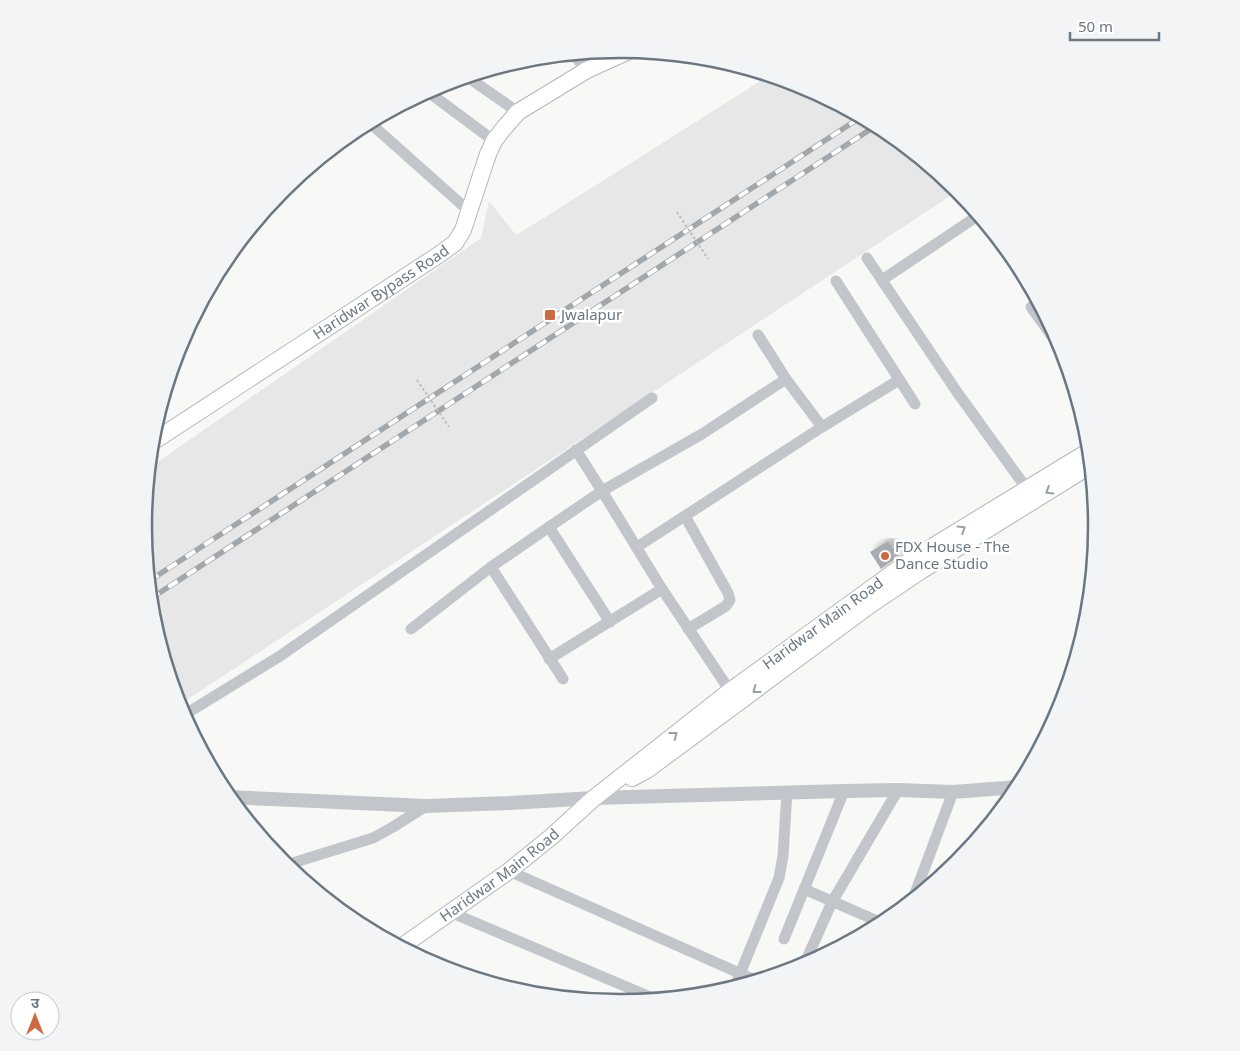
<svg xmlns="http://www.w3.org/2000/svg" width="1240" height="1051" font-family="'Noto Sans','Noto Sans Devanagari',sans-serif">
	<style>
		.built { fill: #e6e7e6 }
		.building { fill: #a6acb2; filter: url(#shadow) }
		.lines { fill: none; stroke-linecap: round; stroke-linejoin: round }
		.secondary-casing { stroke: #b3b7bb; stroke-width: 18 }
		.minor { stroke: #c2c5c9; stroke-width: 11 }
		.tertiary { stroke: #c2c5c9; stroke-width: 14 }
		.secondary { stroke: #fff; stroke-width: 16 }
		.rail-casing { stroke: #a2a7ac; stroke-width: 5.5 }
		.rail { stroke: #fff; stroke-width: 4; stroke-dasharray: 11; stroke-linecap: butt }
		.path-bridge { stroke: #babdbf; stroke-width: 2; stroke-dasharray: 2.5 2.5; stroke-linecap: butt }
		.oneway { stroke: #97a0a8 }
		.poi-dot { fill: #cd6a41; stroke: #fff; stroke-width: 2 }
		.labels { text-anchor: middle; stroke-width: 5; stroke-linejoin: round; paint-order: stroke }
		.street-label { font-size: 15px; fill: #6b7783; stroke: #fff }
		.poi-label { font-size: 15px; fill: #6b7783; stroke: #fff; text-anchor: start }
		.rim { fill: none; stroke: #6b7783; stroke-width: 2.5 }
	</style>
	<defs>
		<filter id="shadow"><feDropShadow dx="4.5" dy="-4.5" stdDeviation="2.5" flood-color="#0004"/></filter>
	</defs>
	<rect width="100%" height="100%" fill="#f8f8f6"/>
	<path class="built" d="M770,75L803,85L885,129L959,190L179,705L152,618L143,525L149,468L481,238L489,201L516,235L544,218Z"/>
	<path class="building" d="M888,541L899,556L881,569L870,552Z"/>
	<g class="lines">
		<g class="secondary-casing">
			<g id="secondary">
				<path id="s1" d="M151,443L440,254L455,243L463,230L488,154L494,141L504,128L518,112L587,70L631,50"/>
				<path d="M632,778L647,770L870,605L919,572L1091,465"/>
				<path id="s2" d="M401,947L509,871L551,837L594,798L730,691L909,561L1089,451"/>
			</g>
		</g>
		<g class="minor">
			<path d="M572,53L587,70"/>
			<path d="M466,76L518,112"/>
			<path d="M427,91L494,141"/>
			<path d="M369,122L470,212"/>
			<path d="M867,258L957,392L1027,489"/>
			<path d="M882,280L979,215"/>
			<path d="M836,281L915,404"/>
			<path d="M1031,307L1062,350"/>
			<path d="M758,335L786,379L822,427"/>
			<path d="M576,450L602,491L662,589L730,691"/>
			<path d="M685,516L728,593L730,600L726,606L688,629"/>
			<path d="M549,527L610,622"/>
			<path d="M637,547L822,427L899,380"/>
			<path d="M491,567L563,679"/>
			<path d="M411,629L491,567L549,527L602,491L702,434L786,379"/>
			<path d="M549,659L662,589"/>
			<path d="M184,715L280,656L652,398"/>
			<path d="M286,865L373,838L393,827L426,806"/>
			<path d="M509,871L755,980"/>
			<path d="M804,889L882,923"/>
			<path d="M913,899L953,792"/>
			<path d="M450,912L655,999"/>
			<path d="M784,939L844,791"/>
			<path d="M804,965L832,902L898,790"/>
			<path d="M735,986L779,878L783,856L787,792"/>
		</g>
		<path class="tertiary" d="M229,797L426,806L510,803L594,798L844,791L898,790L953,792L1018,787"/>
		<use href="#secondary" class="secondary"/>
		<g class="rail-casing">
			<g id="rail">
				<path d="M149,581L861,117"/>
				<path d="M150,599L877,125"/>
			</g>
		</g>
		<use href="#rail" class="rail"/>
		<g class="path-bridge">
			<path d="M677,212L708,259"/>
			<path d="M417,380L449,427"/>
		</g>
	</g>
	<defs><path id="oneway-chevron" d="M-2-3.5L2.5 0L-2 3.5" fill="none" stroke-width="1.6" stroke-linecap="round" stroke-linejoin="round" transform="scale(1.25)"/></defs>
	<g class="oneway">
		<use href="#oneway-chevron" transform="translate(1049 491) rotate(148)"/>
		<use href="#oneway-chevron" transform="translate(962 529) rotate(-32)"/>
		<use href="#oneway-chevron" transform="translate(756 690) rotate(143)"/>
		<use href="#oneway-chevron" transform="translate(674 735) rotate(-38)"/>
	</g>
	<g class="poi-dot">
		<rect x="544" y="309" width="12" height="12" rx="2.5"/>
		<circle cx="885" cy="556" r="5"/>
	</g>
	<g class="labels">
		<g class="street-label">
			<text dy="5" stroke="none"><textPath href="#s1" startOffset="275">Haridwar Bypass Road</textPath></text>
			<text dy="5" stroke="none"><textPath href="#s2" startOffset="532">Haridwar Main Road</textPath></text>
			<text dy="5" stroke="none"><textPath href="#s2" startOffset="122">Haridwar Main Road</textPath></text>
		</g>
		<g class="poi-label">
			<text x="561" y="320">Jwalapur</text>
			<text x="895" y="552">FDX House - The<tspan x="895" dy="17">Dance Studio</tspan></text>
		</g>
	</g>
	<path d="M0 0H1240V1051H0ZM152 526a468 468 0 1 1 936 0a468 468 0 1 1-936 0Z" fill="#f3f4f5" fill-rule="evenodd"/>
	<path class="rim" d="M152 526a468 468 0 1 1 936 0a468 468 0 1 1-936 0Z"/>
	<g transform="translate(35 1016)"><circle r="24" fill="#ffffff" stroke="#c4c9cd"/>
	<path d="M0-4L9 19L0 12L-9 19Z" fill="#cd6a41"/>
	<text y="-8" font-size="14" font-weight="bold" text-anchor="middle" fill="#6b7783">उ</text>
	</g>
	<path d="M1070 32v8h89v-8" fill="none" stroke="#6b7783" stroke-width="2.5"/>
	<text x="1078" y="32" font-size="15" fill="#6b7783" stroke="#ffffff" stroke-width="4" paint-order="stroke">50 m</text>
</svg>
